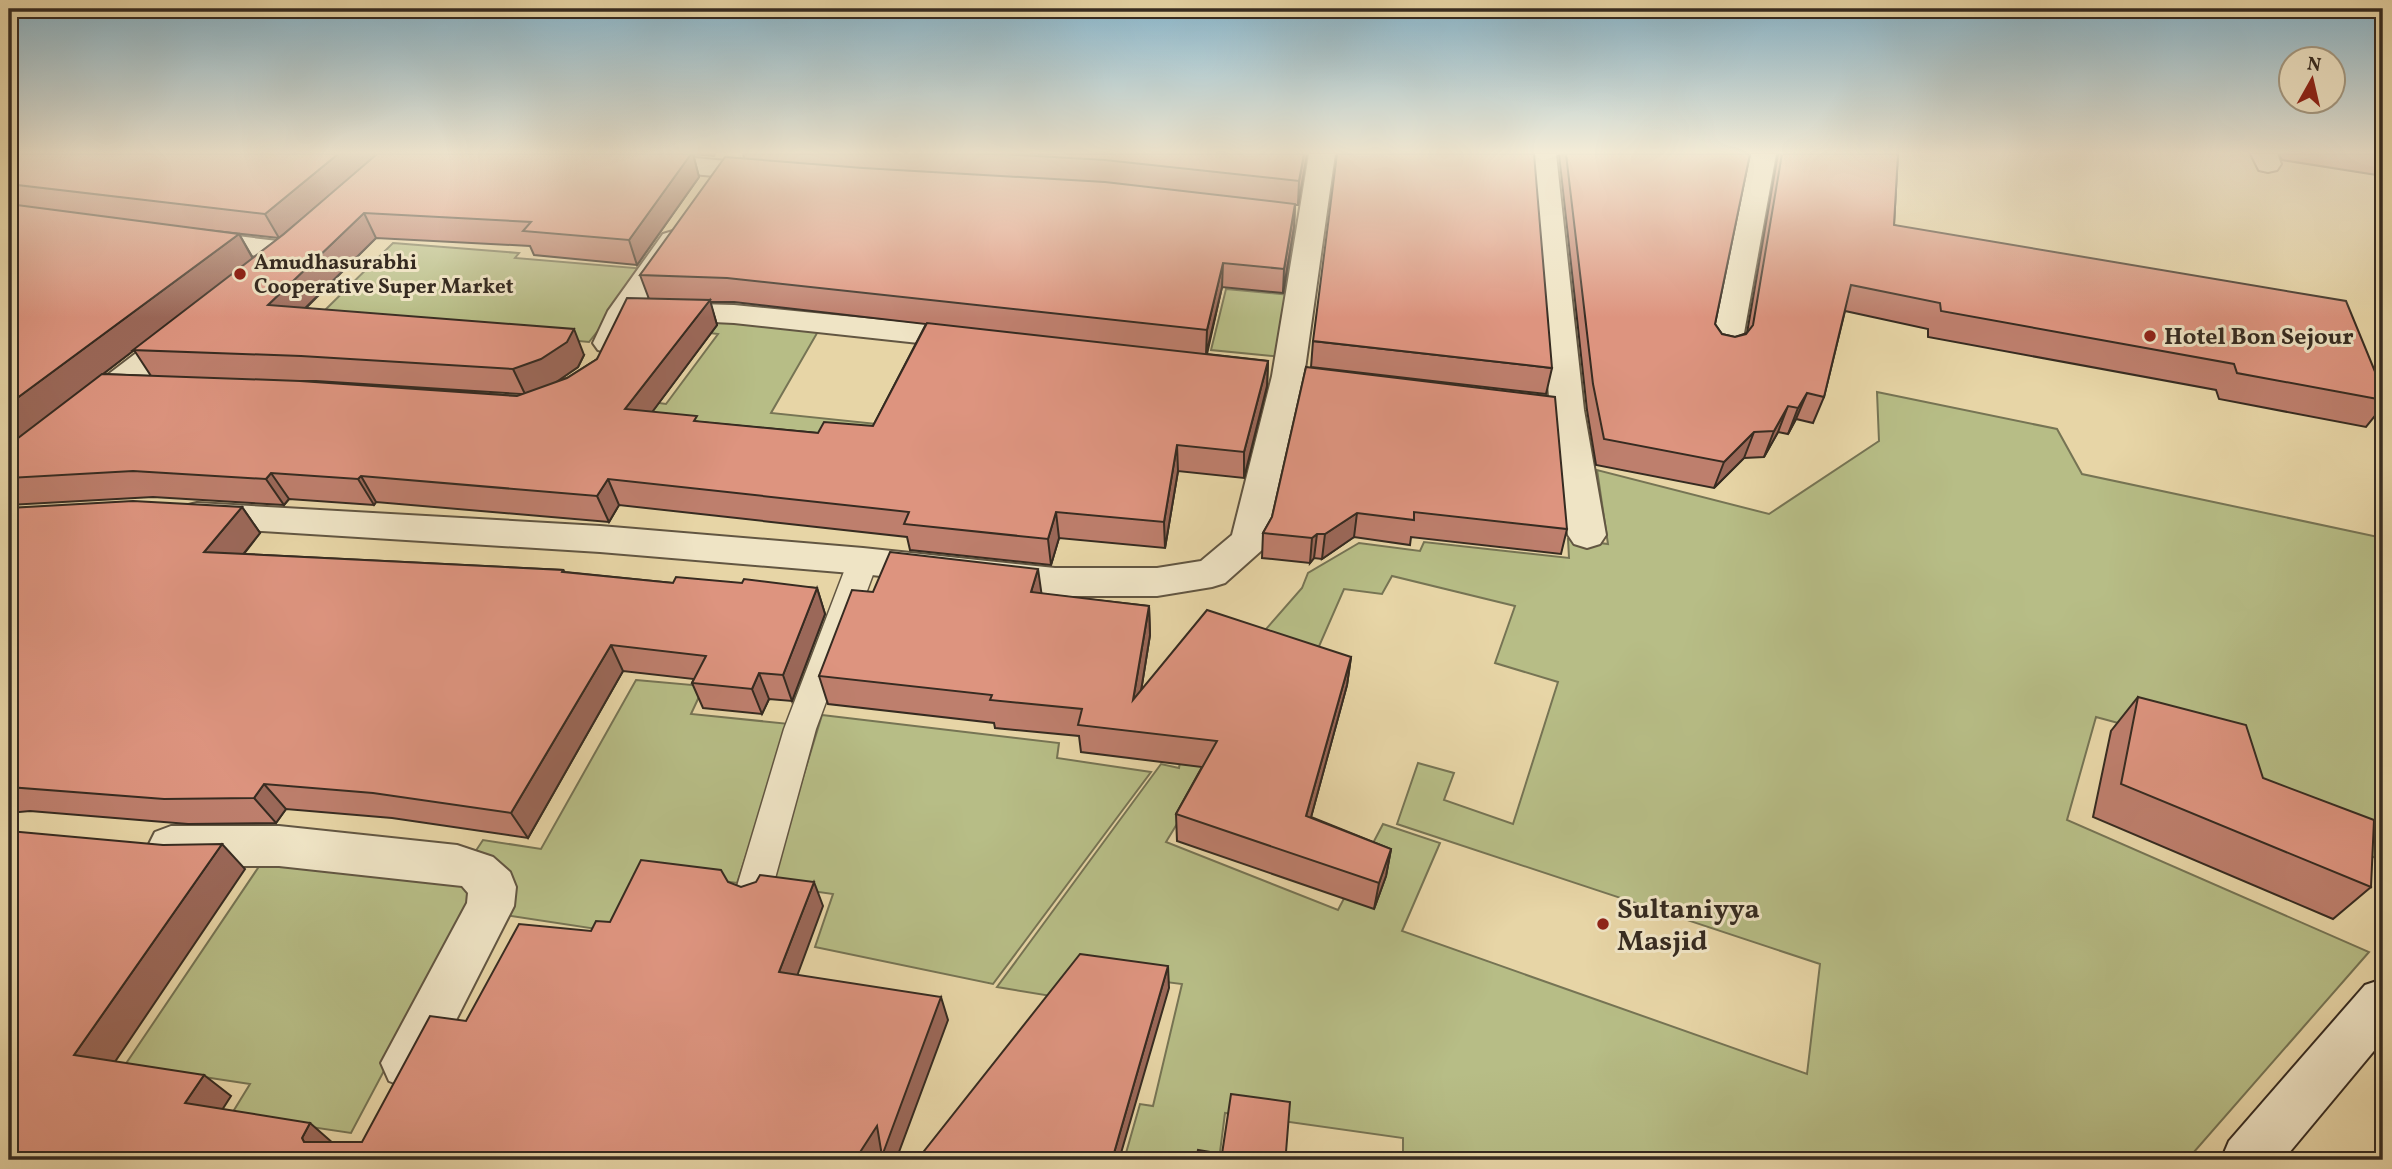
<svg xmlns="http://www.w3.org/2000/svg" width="2392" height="1169" font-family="Vollkorn,serif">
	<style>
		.green { fill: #b7bd86; stroke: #767454; stroke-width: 2 }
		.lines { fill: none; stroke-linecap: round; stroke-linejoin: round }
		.service-casing { stroke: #625642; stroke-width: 3 }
		.minor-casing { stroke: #625642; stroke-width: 4 }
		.secondary-casing { stroke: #362b21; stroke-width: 4 }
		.service { fill: #efe4c5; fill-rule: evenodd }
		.minor { fill: #efe4c5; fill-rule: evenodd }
		.secondary { fill: #efe4c5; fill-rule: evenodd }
		.wall { fill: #be7f6d; stroke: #362b21; stroke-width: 2; fill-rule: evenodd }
		.shaded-wall { fill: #9b6859; stroke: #362b21; stroke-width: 2 }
		.building { fill: #dd947f; stroke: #362b21; stroke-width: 2 }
		.poi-dot { fill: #8f2418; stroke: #efe4c5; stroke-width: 2.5 }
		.labels { text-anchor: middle; stroke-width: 6; stroke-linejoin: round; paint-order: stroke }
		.far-poi-label { font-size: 21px; font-weight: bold; fill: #362b21; stroke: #efe4c5; text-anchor: start }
		.poi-label { font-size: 24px; font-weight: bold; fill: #362b21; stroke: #efe4c5; text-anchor: start }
		.near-poi-label { font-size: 28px; font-weight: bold; fill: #362b21; stroke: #efe4c5; text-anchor: start }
	</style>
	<rect width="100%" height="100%" fill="#e7d5a6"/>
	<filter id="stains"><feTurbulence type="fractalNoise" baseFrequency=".00286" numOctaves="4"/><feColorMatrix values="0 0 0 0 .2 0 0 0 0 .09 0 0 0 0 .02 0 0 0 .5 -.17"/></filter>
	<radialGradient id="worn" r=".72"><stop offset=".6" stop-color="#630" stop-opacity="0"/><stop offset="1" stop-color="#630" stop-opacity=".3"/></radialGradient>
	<g class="green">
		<path d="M393,243L519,253L515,258L647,269L589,342L318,317Z"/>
		<path d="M1226,289L1291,295L1282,357L1211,350Z"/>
		<path d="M685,318L820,328L771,413L887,425L875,448L710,444L579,392L666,404L718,334L677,329Z"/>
		<path d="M1877,392L2057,429L2082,474L2383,538V861L2249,806L2233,754L2096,717L2067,820L2369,952L2187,1160H1403V1138L1225,1113L1219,1160H1124L1140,1104L1153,1106L1182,984L1080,971L1057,997L997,987L1161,764L1179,768L1190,709L1242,717L1166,842L1338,910L1383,824L1440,843L1402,931L1807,1074L1820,964L1397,824L1418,763L1454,773L1444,800L1513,824L1558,682L1495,663L1515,606L1392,576L1382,594L1344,589L1310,667L1253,644L1302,588L1308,573L1359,543L1420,551L1424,542L1569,558L1568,539L1608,544L1597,470L1769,514L1879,441Z"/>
		<path d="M636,680L704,686L691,714L790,724L737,883L647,870L616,932L504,915L475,852L483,840L541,849Z"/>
		<path d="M822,715L1059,743L1057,758L1151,772L993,984L815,947L833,894L770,885Z"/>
		<path d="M262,862L446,880L466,888L473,903L351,1133L231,1115L250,1084L125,1065Z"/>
	</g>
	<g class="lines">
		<g class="service-casing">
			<path id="service" d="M863,551L873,554L878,561L816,729L771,893L766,904L753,909L740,904L735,893L784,729L848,561L853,554Z"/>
		</g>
		<g class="minor-casing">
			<g id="minor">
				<path d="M547,154H652L769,165L779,167L783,173L779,179L769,181L560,162L551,160Z"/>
				<path d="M1309,154H1335L1304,376L1268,541L1262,550L1225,583L1212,587L1157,596H1055L863,574L600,552L197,527L184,524L179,515L184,506L197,503L600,526L863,548L1055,568H1157L1201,561L1232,535L1272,376Z"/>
				<path d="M1530,154H1556L1584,410L1606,535L1600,544L1587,548L1574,544L1568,535L1551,419L1490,409L1485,402L1490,395L1502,392L1549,397Z"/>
				<path d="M1750,154H1776L1741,350L1736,357L1725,360L1714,357L1709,350Z"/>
				<path d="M2251,154H2277L2281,164L2277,170L2268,172L2259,170Z"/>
				<path d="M195,231L286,242L296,245L301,251L296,257L286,260L185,246L181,240L185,234Z"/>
				<path d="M673,231L683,234L687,240L638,311L620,350L609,353L598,350L593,343L608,311L663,234Z"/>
				<path d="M661,303L734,305L974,329L985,332L990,339L985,346L974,349L734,323L650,319L646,312L650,305Z"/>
				<path d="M184,323L195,325L200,332L195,339L21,475L9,479V450L173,325Z"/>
				<path d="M171,826H279L457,845L493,857L510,872L516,887L514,906L425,1081L407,1088L389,1081L381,1063L467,903L468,893L462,886L279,866H171L155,860L148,846L155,832Z"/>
			</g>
		</g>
		<g class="secondary-casing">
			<path id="secondary" d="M2383,979V1040L2283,1160H2221L2229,1141L2365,985Z"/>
		</g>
		<use href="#service" class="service"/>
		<use href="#minor" class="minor"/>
		<use href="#secondary" class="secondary"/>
	</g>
	<g class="wall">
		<path d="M9,154H715L714,156L693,154L699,177L637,265L534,255L530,246L376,238L306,308L584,355L578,367L557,381L567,378L597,359L649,299L640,275L744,158L743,154H1307L1298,205H1295L1294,227L1283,293L1222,287L1207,354L1268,361L1267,386L1244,478L1178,471L1165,548L1059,538L1051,565L910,550L907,537L619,505L609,522L376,502L374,505L289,499L284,505L153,497L9,505ZM197,229L279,238L253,258L239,234ZM710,302H734L926,324L873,426L818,433L699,422L652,412L717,325ZM134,350L151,376L103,374ZM300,381H316L521,394L517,396Z"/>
		<path d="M1559,154H1750L1715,324L1722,334L1735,337L1747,333L1778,154H1898L1894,225L2383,391V406L2366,427L2219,399L2216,390L1928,337V329L1845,311L1824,397L1813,423L1796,419L1788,434L1778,432L1764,457L1744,458L1714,488L1596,465L1587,410Z"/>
		<path d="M2279,154H2383V176L2282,160Z"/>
		<path d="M1313,341L1552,368L1546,394L1311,367Z"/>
		<path d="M1306,367L1567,529L1561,554L1411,537L1410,545L1354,537L1322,559L1314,558L1310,563L1262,558L1263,533L1272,517Z"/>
		<path d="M242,507L260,533L244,554L563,570L565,572L673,583H742L817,588L825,614L792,701L769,699L762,714L703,708L692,683L694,679L623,671L528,838L392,818L286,809L276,823L188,824L30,811L9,813V508Z"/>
		<path d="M873,592L1041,594L1149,606L1150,635L1141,691L1351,657L1347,685L1311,817L1391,849L1386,876L1374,909L1177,841L1176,814L1202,767L1081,752L1079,736L995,728L994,723L828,704L819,676Z"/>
		<path d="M2138,697L2371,887L2333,919L2093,817L2111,731Z"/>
	</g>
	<g class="shaded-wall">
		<path d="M338,154H379L279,238L265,214Z"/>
		<path d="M691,154H693L699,177L637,265L629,240Z"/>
		<path d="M1304,154H1307L1298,205L1299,181Z"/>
		<path d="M1295,204L1294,227L1283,293L1284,269Z"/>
		<path d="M364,213L376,238L283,330L268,305Z"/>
		<path d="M239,234L253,259L9,446V404Z"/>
		<path d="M1223,263L1222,287L1206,355L1207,330Z"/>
		<path d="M710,300L717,325L635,435L625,409Z"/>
		<path d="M574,329L584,355L578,367L552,385L525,394L513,369Z"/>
		<path d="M1268,361L1267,386L1244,478V452Z"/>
		<path d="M1807,393L1796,419L1788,434L1798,408Z"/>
		<path d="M1788,406L1778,432L1764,457L1774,431Z"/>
		<path d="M1754,432L1744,458L1714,488L1724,462Z"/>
		<path d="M1177,445L1178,471L1165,548L1164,522Z"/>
		<path d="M271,473L289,499L284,505L266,479Z"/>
		<path d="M361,476L376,502L374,505L358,479Z"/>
		<path d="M608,479L619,505L609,522L597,496Z"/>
		<path d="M242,507L260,533L224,578L204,552Z"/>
		<path d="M1056,512L1059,538L1051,565L1048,539Z"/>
		<path d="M1357,513L1354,537L1322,559L1325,534Z"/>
		<path d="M1317,534L1314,558L1310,563L1312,538Z"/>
		<path d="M1038,569L1042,597L1031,592Z"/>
		<path d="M817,588L825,614L792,701L783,675Z"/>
		<path d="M1149,606L1150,635L1135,728L1133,700Z"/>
		<path d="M611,645L623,671L528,838L511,813Z"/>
		<path d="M1351,657L1347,685L1304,843L1306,816Z"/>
		<path d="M759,673L769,699L762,714L752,689Z"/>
		<path d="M264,784L286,809L276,823L254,798Z"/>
		<path d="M222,844L245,869L104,1078L74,1055Z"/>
		<path d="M1391,849L1386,876L1374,909L1379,883Z"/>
		<path d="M814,882L823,906L790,995L779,972Z"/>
		<path d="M1168,966L1169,988L1119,1160H1112Z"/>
		<path d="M941,997L948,1020L896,1160H884L882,1156L883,1152L878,1160H855Z"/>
		<path d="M204,1075L231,1096L213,1124L185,1103Z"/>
		<path d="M310,1123L334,1144L304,1142L302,1138Z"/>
	</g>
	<g class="building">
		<path d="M9,154H338L265,214L9,184Z"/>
		<path d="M377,154H691L629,240L523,231L531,222L364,213L268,305L574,329L567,342L541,359L513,369L301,356L133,350L284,234Z"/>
		<path d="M1002,154H1304L1299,181L1105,160Z"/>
		<path d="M1337,154H1534L1552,368L1313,341Z"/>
		<path d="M1566,154H1750L1715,324L1722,334L1735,337L1746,334L1753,325L1782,154H1898L1894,225L2346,301L2383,391V400L2237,373L2234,364L1941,311L1940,303L1851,285L1824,397L1807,393L1798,408L1788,406L1774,431L1754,432L1724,462L1604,439L1593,384Z"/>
		<path d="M725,157L863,168L1105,182L1295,204L1284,269L1223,263L1207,330L727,278L640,275Z"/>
		<path d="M9,204L239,234L9,404Z"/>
		<path d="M627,298L710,300L625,409L697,416L694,421L818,433L824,422L873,426L927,323L1268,361L1244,452L1177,445L1164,522L1056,512L1048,539L904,524L909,512L608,479L597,496L361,476L358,479L271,473L266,479L133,471L9,478V445L102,374L300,381L517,396L567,378L597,359Z"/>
		<path d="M1306,367L1555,397L1567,529L1414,512V520L1357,513L1325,534H1317L1312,538L1263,533L1272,517Z"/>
		<path d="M133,501L242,507L204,552L563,570L562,572L673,583L676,577L742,583L744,579L817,588L783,675L759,673L752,689L692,683L706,656L611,645L511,813L373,793L264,784L254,798L164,799L9,787V508Z"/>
		<path d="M890,552L1038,569L1031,592L1149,606L1133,700L1207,610L1351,657L1306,816L1391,849L1379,883L1176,814L1217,741L1078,725L1082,709L990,700L992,695L819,676L852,590L873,592Z"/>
		<path d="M2138,697L2246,725L2263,778L2374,820L2371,887L2121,784Z"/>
		<path d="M9,831L163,845L222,844L74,1055L204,1075L185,1103L310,1123L302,1138L304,1142H362L430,1016L466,1021L519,924L591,931L596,921L610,922L641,860L721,870L728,882L741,887L756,882L760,875L814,882L779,972L941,997L882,1156L877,1126L855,1160H9Z"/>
		<path d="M1080,954L1168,966L1112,1160H917Z"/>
		<path d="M1231,1094L1290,1102L1286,1152L1364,1159V1160H1196L1198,1150L1222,1154Z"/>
	</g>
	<linearGradient id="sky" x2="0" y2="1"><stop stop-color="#87b6cd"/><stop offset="0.48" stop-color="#f4ecd7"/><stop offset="1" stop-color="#f4ecd7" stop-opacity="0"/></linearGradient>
	<rect width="2392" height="318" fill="url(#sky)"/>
	<g class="poi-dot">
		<circle cx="240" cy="274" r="7"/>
		<circle cx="2150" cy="336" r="7"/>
		<circle cx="1603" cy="924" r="7"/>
	</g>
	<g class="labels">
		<g class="far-poi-label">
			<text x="254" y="269">Amudhasurabhi<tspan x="254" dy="24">Cooperative Super Market</tspan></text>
		</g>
		<g class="poi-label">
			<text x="2164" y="344">Hotel Bon Sejour</text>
		</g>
		<g class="near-poi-label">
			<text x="1617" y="918">Sultaniyya<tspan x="1617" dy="32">Masjid</tspan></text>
		</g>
	</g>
	<rect width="2392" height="1169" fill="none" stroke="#e7d5a6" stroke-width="35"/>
	<rect x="10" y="10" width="2371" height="1148" fill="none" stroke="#362b21" stroke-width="3.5"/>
	<rect x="18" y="18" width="2357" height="1134" fill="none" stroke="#362b21" stroke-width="2"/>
	<g transform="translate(2312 80) rotate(8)"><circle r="33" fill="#efe4c5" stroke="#a59a83" stroke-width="2"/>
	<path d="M0-5L12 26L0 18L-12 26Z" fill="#8f2418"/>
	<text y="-10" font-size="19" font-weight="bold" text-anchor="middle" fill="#362b21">N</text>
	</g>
	<rect width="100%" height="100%" filter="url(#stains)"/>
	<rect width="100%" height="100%" fill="url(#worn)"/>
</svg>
